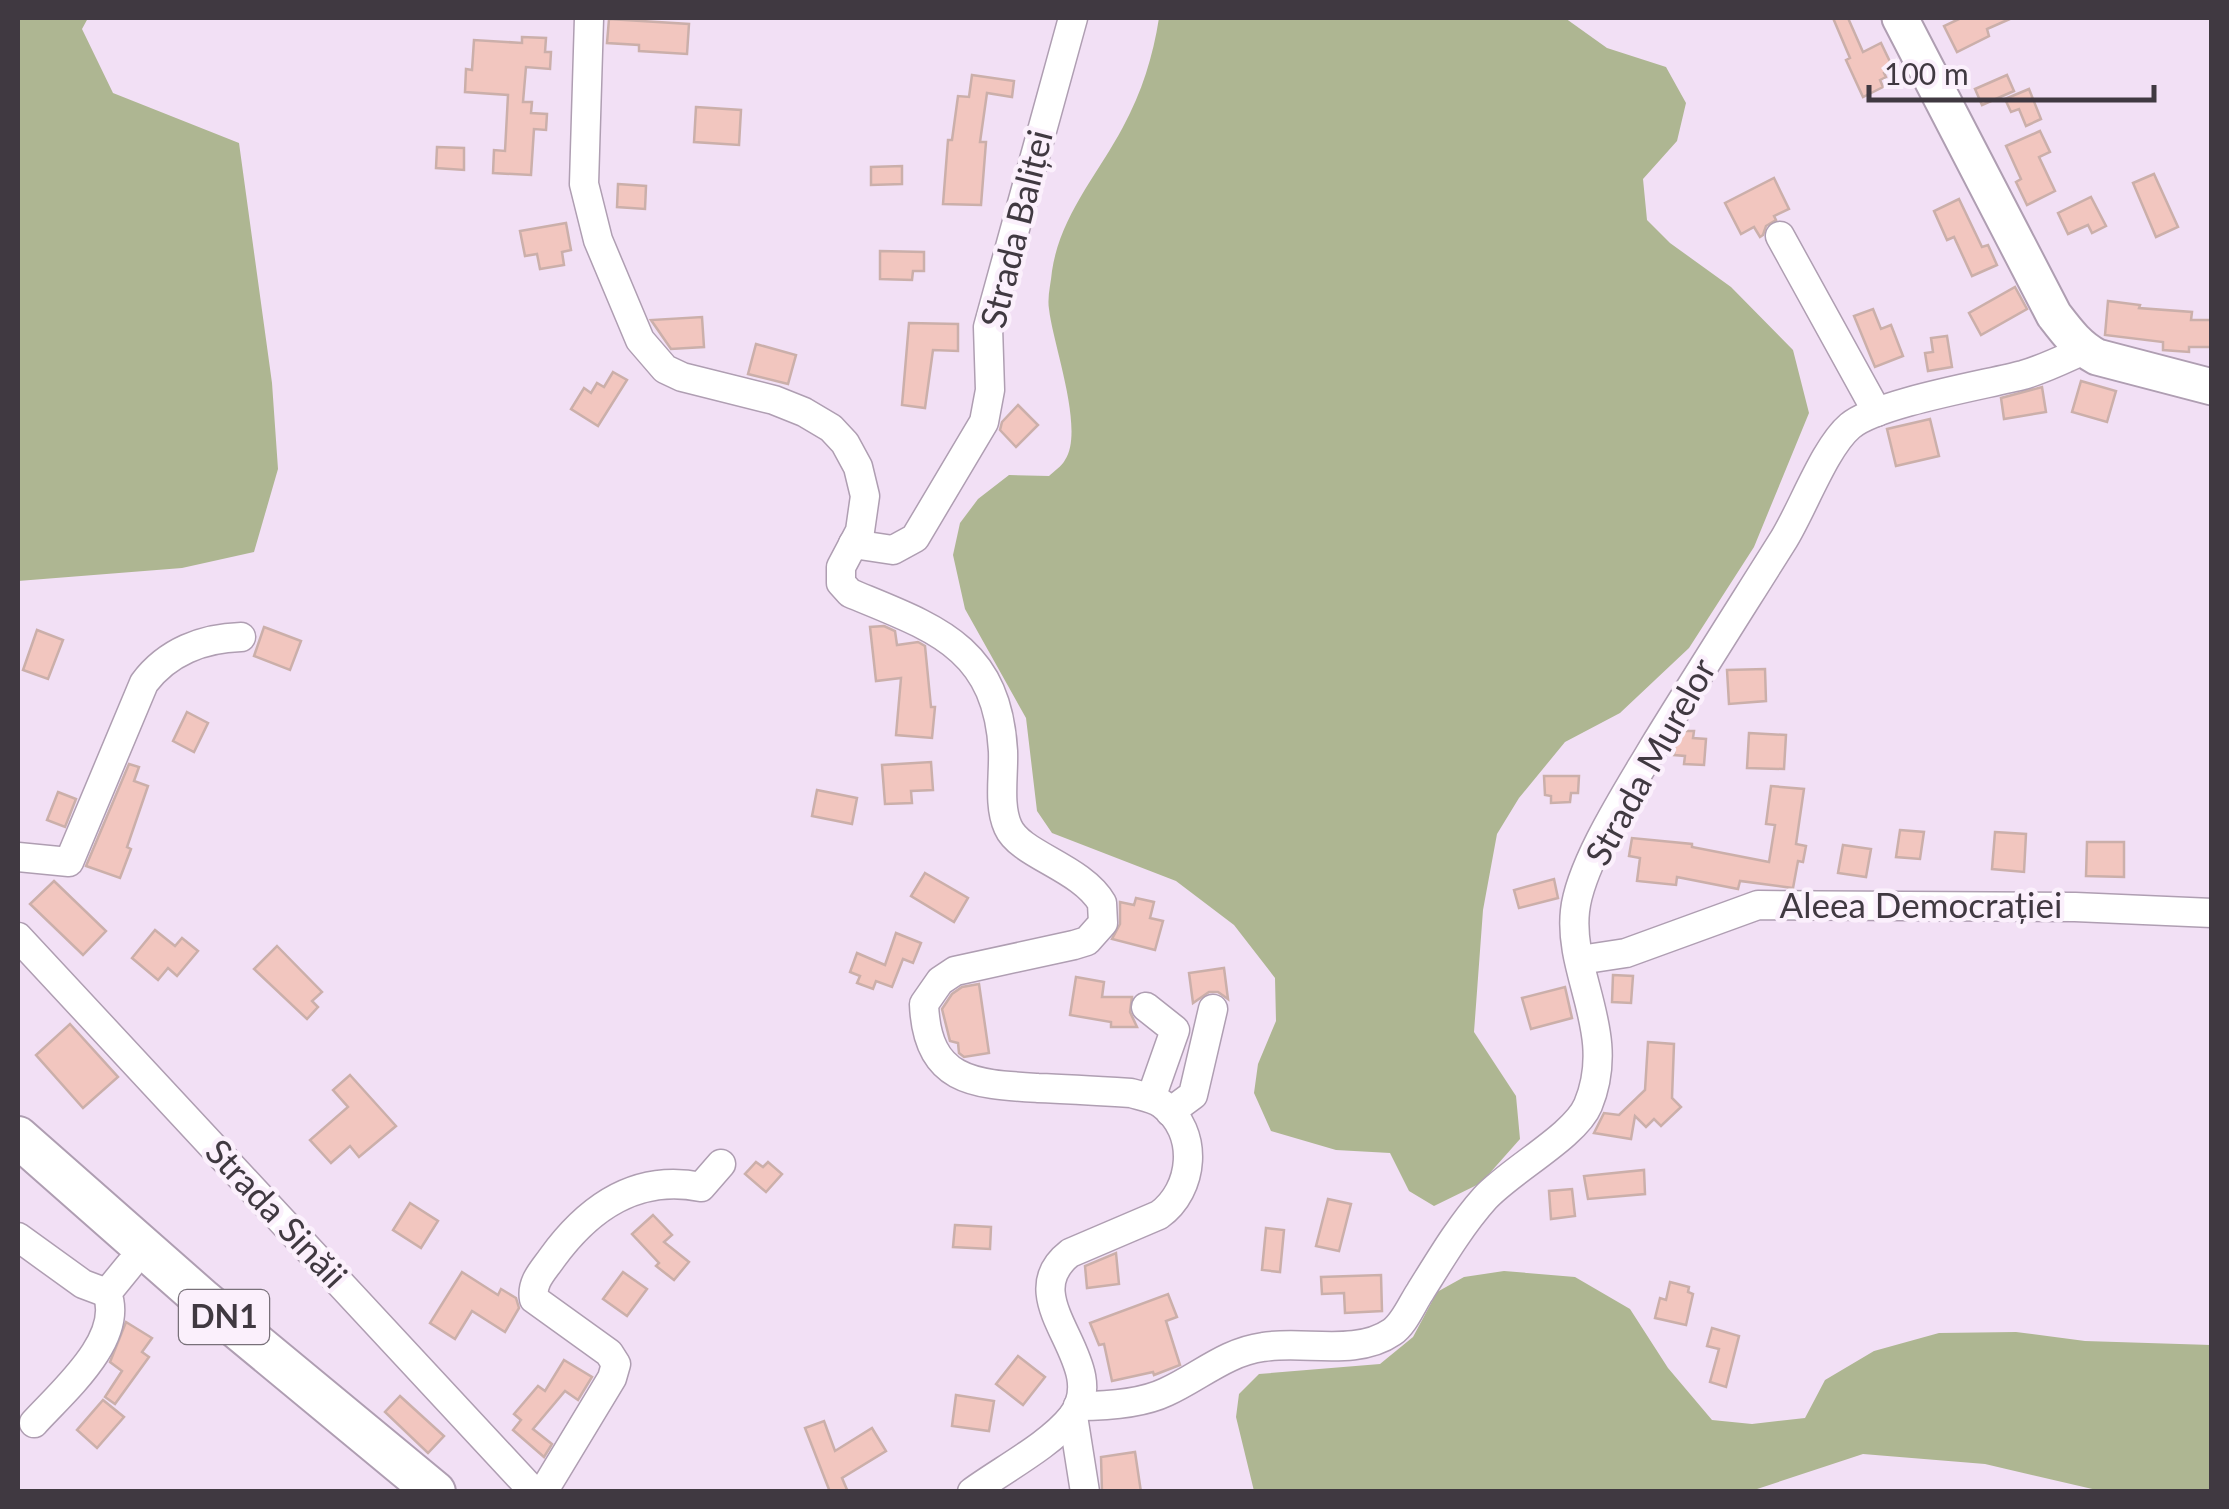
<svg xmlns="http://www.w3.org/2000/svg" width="2229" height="1509" font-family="Lato,sans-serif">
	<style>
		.forest { fill: #aeb692 }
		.building { fill: #f2c6bf; stroke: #cbafaa; stroke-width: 2.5 }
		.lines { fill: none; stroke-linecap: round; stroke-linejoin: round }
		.minor-casing { stroke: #af9eb2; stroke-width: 31 }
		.major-casing { stroke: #af9eb2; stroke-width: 39 }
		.highway-casing { stroke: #af9eb2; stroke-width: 44 }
		.minor { stroke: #fff; stroke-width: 28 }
		.major { stroke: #fff; stroke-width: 35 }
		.highway { stroke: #fff; stroke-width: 40 }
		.labels { text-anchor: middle; stroke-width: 9; stroke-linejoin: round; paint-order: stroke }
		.shield { fill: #fbf0fc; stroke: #787079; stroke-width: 2.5 }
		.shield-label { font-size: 32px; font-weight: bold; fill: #403941 }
		.street-label { font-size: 35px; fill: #403941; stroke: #fbf0fc }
	</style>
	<rect width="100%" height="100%" fill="#f2e0f5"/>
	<g class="forest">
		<path d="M18,18H88L82,29L113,93L239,143L272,383L278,469L254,552L182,568L18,581Z"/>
		<path d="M1159,18H1565L1607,48L1666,67L1686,103L1677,141L1643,179L1647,220L1670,243L1731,287L1793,350L1809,413L1754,547L1689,648L1620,713L1565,742L1519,798L1497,834L1483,910L1474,1032L1516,1096L1520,1139L1481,1183L1434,1206L1409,1191L1390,1153L1336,1150L1271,1131L1254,1093L1258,1064L1276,1021L1275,978L1234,925L1176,881L1052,833L1037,811L1026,718L965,609L953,555L960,523L978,499L1009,475L1049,476C1053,472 1062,466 1065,460C1085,430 1053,345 1049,309C1047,297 1051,283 1052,271C1060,216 1098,174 1123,127C1142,92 1153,56 1159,18Z"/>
		<path d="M1504,1271L1575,1277L1630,1309L1668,1368L1712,1420L1752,1424L1805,1418L1825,1380L1874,1351L1939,1333L2016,1332L2085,1341L2211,1345V1491H2101L1985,1464L1863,1454L1751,1491H1254L1236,1417L1239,1394L1259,1374L1380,1364L1413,1337L1437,1292L1464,1277Z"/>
	</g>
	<g class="building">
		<path d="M1833,18H1848L1863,52L1881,43L1893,68L1884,73L1886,77L1880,80L1883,87L1863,97L1846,60L1850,58Z"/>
		<path d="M1961,18H2012L1987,29L1989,36L1957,52L1944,26Z"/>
		<path d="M609,19L689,24L687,54L639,51V45L607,43Z"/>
		<path d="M522,37L546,38L545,52H551L550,69L526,67L523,102H532L531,113L547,114L546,130L534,129L531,175L493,173L494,150L505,151L508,95L465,92L466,69L472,70L474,40L522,43Z"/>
		<path d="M972,75L1014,81L1012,97L987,93L980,142H986L981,205L943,204L948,140H952L958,96L969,97Z"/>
		<path d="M2007,75L2014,91L1982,105L1975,89Z"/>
		<path d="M2029,89L2041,119L2026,126L2019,109L2011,112L2005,99Z"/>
		<path d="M696,107L741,110L739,145L694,142Z"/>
		<path d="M2040,131L2050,152L2039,157L2055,191L2027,205L2016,182L2021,179L2006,146Z"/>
		<path d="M437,147L464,148V170L436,168Z"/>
		<path d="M902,166V184L871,185V167Z"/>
		<path d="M2154,174L2178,227L2156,237L2133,183Z"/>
		<path d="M1774,178L1789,209L1774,216L1776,220L1766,226L1763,235L1760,237L1754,227L1741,234L1725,203Z"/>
		<path d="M618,184L646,186L645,209L617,207Z"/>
		<path d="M2091,197L2106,226L2092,233L2088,225L2068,234L2058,213Z"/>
		<path d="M1959,199L1982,247L1988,245L1997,265L1972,276L1954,237L1947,240L1934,211Z"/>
		<path d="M566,223L571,250L562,252L564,265L540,269L537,254L525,256L520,231Z"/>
		<path d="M880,251L924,252V271H913L912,280L880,279Z"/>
		<path d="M2015,287L2027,309L1981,335L1969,313Z"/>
		<path d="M2108,301L2140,305L2139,308L2192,312L2191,320H2212V347H2189V352L2163,350V342L2105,335Z"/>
		<path d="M1873,309L1881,329L1891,325L1903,356L1875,367L1854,316Z"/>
		<path d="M702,317L704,347L671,349L651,320Z"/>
		<path d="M909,323L958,324V351L933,350L925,408L902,405Z"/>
		<path d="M1947,336L1952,367L1928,371L1925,353L1933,352L1931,338Z"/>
		<path d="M756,344L796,355L788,384L748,374Z"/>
		<path d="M613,372L627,380L598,426L571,409L584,388L591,393L597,383L604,387Z"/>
		<path d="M2081,381L2116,391L2107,422L2072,412Z"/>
		<path d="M2042,387L2046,412L2004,419L2001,398Z"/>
		<path d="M1018,405L1038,425L1016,447L1000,430L1002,422Z"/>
		<path d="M1930,419L1939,456L1896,466L1887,429Z"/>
		<path d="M884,626L895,631L897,645L918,642L925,646L931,707H935L932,738L896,735L901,678L876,681L870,627Z"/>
		<path d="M264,627L301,641L290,670L254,656Z"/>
		<path d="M37,630L63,640L48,679L23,670Z"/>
		<path d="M1765,669L1766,701L1729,704L1727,670Z"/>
		<path d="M187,712L208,723L194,752L173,741Z"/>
		<path d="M1684,731H1694L1693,738L1706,739L1704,765L1684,764L1685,756L1674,755L1675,746Z"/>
		<path d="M1749,733L1786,735L1784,769L1747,768Z"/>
		<path d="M931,762L933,790L911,791L912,803L885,804L882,765Z"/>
		<path d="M129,764L139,767L134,781L148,786L127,847L131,849L120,878L86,866Z"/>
		<path d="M1544,776H1579L1578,793H1571L1570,802L1551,803V796L1545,795Z"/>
		<path d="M1771,786L1804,789L1796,844L1806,846L1803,862L1798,861L1793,888L1740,881L1738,889L1677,877L1676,885L1637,881L1640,858L1629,856L1632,838L1692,844V847L1769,862L1775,825L1766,824Z"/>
		<path d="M817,790L857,798L852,824L812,816Z"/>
		<path d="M58,792L76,799L65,827L47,820Z"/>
		<path d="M1900,830L1924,832L1920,859L1896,857Z"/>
		<path d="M1995,832L2026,834L2024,872L1992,869Z"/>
		<path d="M2087,842H2124V877L2086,876Z"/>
		<path d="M1843,845L1871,849L1866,877L1838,873Z"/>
		<path d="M925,873L968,898L954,922L911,896Z"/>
		<path d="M1554,879L1558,898L1519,908L1514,890Z"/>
		<path d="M54,881L106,931L83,955L30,904Z"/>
		<path d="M1136,898L1154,902L1150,918L1163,921L1155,950L1112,939L1120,924V902L1134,905Z"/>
		<path d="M155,930L175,946L182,938L198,951L177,976L168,968L158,980L132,958Z"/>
		<path d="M896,933L921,943L913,963L903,959L892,987L876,981L873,989L857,983L860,976L850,972L857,953L885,965Z"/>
		<path d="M277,946L322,992L312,1001L318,1007L307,1019L254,969Z"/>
		<path d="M1224,968L1228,999L1218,992H1209L1193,1003L1189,973Z"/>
		<path d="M1613,975L1633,976L1631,1003L1612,1002Z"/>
		<path d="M1076,977L1104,982L1102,997H1132L1130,1012L1137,1027H1111V1022L1070,1015Z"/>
		<path d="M979,984L989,1053L964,1057L959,1053L958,1043L950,1041L942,1009L952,994L962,987Z"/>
		<path d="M1565,987L1572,1018L1531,1029L1522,998Z"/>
		<path d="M70,1024L118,1077L83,1108L36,1055Z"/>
		<path d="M1648,1042L1674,1044L1672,1098L1681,1107L1661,1126L1654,1119L1646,1127L1635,1116L1631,1139L1594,1133L1604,1113L1619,1115L1645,1090Z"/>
		<path d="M350,1075L396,1126L359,1157L350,1146L331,1163L310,1140L348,1107L333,1090Z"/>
		<path d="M756,1162L763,1167L768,1162L782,1174L766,1192L745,1174Z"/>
		<path d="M1644,1170L1645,1194L1588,1199L1584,1176Z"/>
		<path d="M1572,1189L1575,1216L1551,1219L1549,1191Z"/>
		<path d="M1328,1199L1351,1204L1339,1251L1316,1246Z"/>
		<path d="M410,1203L438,1221L421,1248L393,1230Z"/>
		<path d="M653,1215L672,1235L664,1242L689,1262L674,1280L656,1266L659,1263L632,1234Z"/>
		<path d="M955,1225L991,1227L990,1249L953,1247Z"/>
		<path d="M1266,1228L1284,1230L1280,1272L1262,1270Z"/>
		<path d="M1116,1253L1119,1284L1087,1288L1085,1266Z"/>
		<path d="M462,1272L498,1295L501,1289L516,1298L519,1308L505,1332L472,1311L455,1339L430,1323Z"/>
		<path d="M623,1272L647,1289L627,1316L603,1299Z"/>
		<path d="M1381,1275L1382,1311L1345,1313L1344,1293L1322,1294L1321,1277Z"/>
		<path d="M1670,1282L1689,1287L1688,1292L1693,1294L1686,1325L1655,1318L1660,1298L1666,1300Z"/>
		<path d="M1168,1294L1177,1317L1166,1321L1180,1365L1154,1375L1153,1372L1112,1381L1104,1344L1099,1345L1090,1323Z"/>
		<path d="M126,1322L152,1338L142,1352L149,1357L115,1404L105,1397L122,1371L110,1362Z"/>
		<path d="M1712,1328L1739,1336L1726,1387L1710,1382L1719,1349L1707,1346Z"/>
		<path d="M1018,1356L1045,1377L1023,1405L996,1384Z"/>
		<path d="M564,1360L592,1377L578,1400L565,1391L533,1429L552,1444L544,1457L513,1430L521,1420L514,1414L538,1386L545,1391Z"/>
		<path d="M956,1395L994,1401L989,1431L952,1426Z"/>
		<path d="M400,1396L444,1436L428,1453L385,1412Z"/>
		<path d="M103,1400L124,1417L97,1448L77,1430Z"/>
		<path d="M824,1421L835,1451L872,1428L886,1451L842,1478L848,1492H830L805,1428Z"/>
		<path d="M1135,1452L1141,1492H1102L1101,1457Z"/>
	</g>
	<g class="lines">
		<g class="minor-casing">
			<g id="minor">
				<path d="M589,18L584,184L598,240L640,340L665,369L682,377L774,400L804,412L831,428L845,443L858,467L865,496L860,531L841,567V583L850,593C934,628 997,646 1003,751C1004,775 998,805 1008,827C1020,855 1081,867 1102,903L1103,923L1087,941L1074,945L955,971L940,981L924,1004C927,1082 973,1084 1038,1088C1069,1089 1100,1091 1131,1093C1141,1096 1154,1098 1162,1104C1200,1132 1194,1190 1159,1215L1070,1253C1009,1300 1114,1362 1072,1417C1050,1445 1002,1470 972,1492"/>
				<path d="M1780,236L1877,412"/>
				<path d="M853,544L893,550L915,538L984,422L990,390L988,327L1073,18"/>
				<path d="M18,857L69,862L144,683C167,652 203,638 241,637"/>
				<path d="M18,937L534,1492"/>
				<path d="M1580,960L1626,953L1758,905L2075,907L2212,913"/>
				<path d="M1146,1007L1175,1030L1151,1098"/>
				<path d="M1170,1112L1193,1095L1213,1009"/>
				<path d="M18,1237L83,1284L107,1293"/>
				<path d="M1078,1406C1106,1406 1141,1404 1166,1392C1199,1377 1226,1352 1263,1347C1303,1340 1356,1357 1392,1332C1404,1324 1412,1304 1420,1292C1440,1260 1460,1226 1485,1198C1512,1169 1575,1136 1588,1105C1618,1033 1568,975 1575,911C1580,864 1629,789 1653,748C1696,678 1740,609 1784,539C1803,508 1825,447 1850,426C1877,403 1984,385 2023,375C2044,369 2064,359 2084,350"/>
				<path d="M1073,1416L1085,1492"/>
				<path d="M34,1423C62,1392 125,1339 107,1293L129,1266"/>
				<path d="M543,1492L612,1378L616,1364L609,1353L534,1299C531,1282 543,1271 552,1258C589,1207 637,1174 701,1187L721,1164"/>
			</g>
		</g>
		<g class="major-casing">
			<path id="major" d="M1900,18L2054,315C2067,332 2078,347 2097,357L2212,387"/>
		</g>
		<g class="highway-casing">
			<path id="highway" d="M18,1137L203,1300L435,1492"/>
		</g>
		<use href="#minor" class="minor"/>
		<use href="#major" class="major"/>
		<use href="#highway" class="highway"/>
	</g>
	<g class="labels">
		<rect class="shield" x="179" y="1290" width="90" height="54" rx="8"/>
		<g class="shield-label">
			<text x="224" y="1328">DN1</text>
		</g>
		<g class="street-label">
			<text transform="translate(1017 229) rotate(-76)" y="12">Strada Baliței</text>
			<text transform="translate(1651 762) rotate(-61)" y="12">Strada Murelor</text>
			<text x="1921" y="918">Aleea Democrației</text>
			<text transform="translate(276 1214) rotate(47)" y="12">Strada Sinăii</text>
		</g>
	</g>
	<rect width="2229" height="1509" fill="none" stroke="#403941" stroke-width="40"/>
	<path d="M1869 85v15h285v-15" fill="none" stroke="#403941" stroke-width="5"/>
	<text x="1884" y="85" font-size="30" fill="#403941" stroke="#fbf0fc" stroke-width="8" paint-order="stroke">100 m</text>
</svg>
